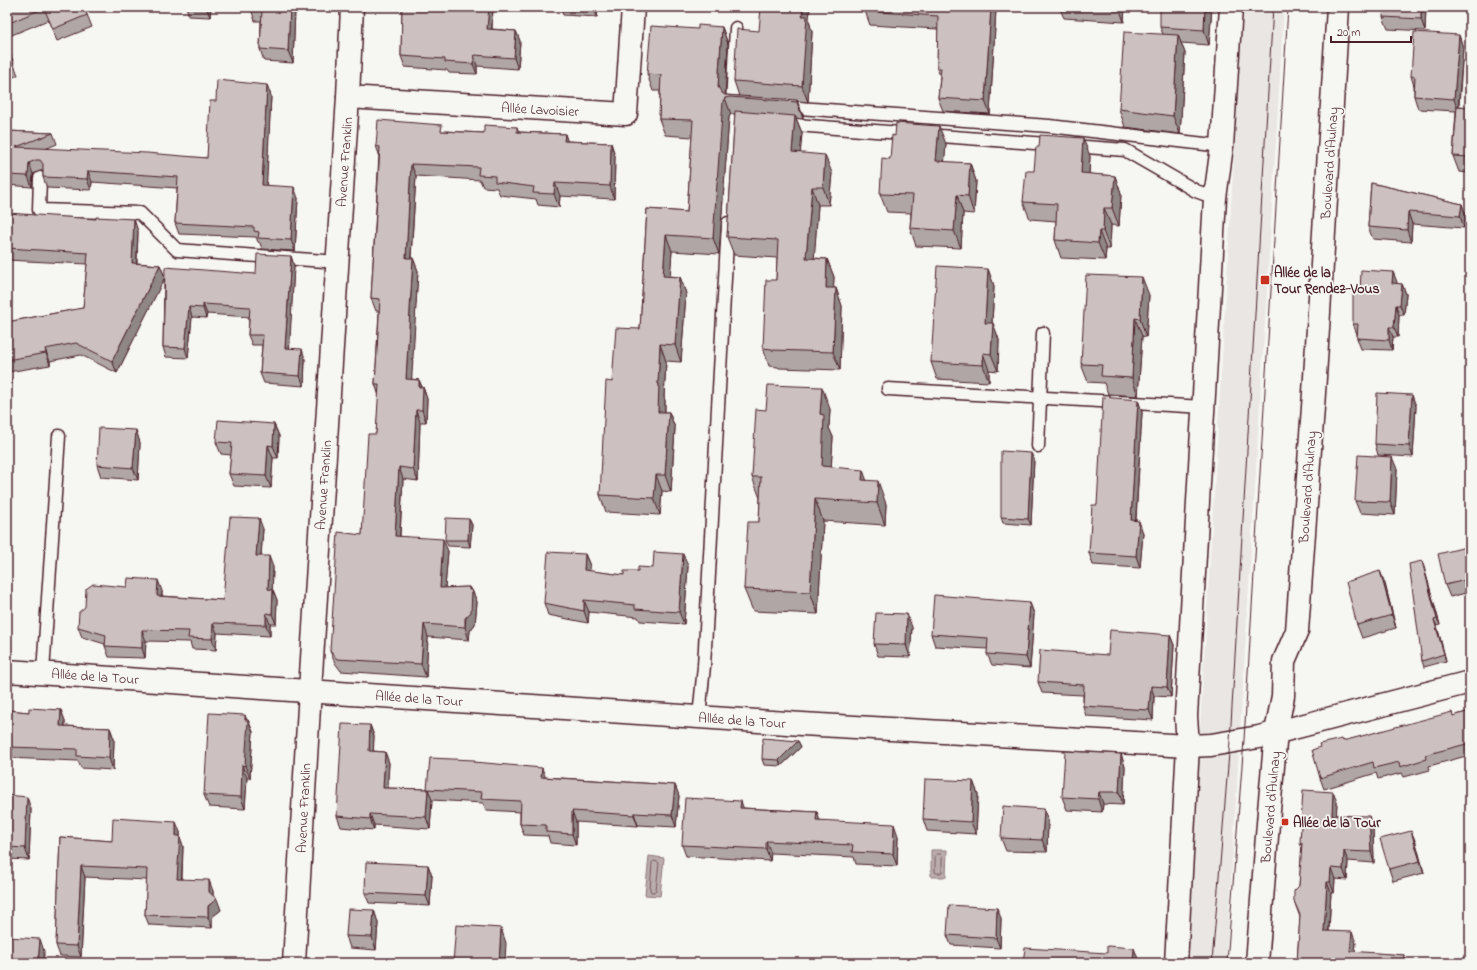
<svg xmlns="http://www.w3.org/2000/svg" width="1477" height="970" font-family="'Indie Flower',sans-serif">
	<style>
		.built { fill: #e9e6e3 }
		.water { fill: #bbadae; stroke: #8e747a }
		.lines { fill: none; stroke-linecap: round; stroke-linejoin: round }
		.shore { stroke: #77585f; stroke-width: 1 }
		.service-casing { stroke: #4a1f2b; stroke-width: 15 }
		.minor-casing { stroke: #4a1f2b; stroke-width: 25 }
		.tertiary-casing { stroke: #4a1f2b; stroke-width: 25 }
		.service { stroke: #f6f6f2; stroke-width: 12 }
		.minor { stroke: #f6f6f2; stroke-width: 22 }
		.tertiary { stroke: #f6f6f2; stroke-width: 22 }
		.tram { stroke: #4a1f2b; stroke-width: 1 }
		.wall { fill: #afa6a5; stroke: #4a1f2b }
		.shaded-wall { fill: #8f8786; stroke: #4a1f2b }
		.building { fill: #ccc1c0; stroke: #4a1f2b }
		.poi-dot { fill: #c8321e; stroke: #f6f6f2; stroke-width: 1.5 }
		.labels { text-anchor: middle; stroke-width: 3.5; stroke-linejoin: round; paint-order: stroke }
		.street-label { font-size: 14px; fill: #4a1f2b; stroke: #f6f6f2 }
		.poi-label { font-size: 14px; font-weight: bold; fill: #4a1f2b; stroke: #f6f6f2; text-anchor: start }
	</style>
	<rect width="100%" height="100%" fill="#f6f6f2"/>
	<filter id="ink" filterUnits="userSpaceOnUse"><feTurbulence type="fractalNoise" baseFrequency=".025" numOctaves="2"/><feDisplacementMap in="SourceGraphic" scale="8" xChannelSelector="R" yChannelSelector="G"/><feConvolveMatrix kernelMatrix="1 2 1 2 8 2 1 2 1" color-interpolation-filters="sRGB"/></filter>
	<g filter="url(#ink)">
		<path class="built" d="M1243,7H1284L1226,963H1186Z"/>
		<g class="water">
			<path d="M931,850H947L946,877H931Z"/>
			<path d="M649,856L664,858L660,896L645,895Z"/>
		</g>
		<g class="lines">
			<g class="shore">
				<path d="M937,854H941L942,856V872L940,873H936L935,872V856Z"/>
				<path d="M654,861L658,862L659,863L656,890L654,892H651L650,890L652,863Z"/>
			</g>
			<g class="service-casing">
				<g id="service">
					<path d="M736,28L732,104H741"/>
					<path d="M785,107L1049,126L1222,146"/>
					<path d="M783,124L1125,150L1196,191L1215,198"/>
					<path d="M40,178L39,210L140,213L177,250L338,262"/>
					<path d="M888,389L1204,407"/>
					<path d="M1038,446L1043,333"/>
					<path d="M43,672L59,436"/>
					<path d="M699,717L704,666L728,223"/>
				</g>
			</g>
			<g class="minor-casing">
				<g id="minor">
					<path d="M348,97L626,114L633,7"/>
					<path d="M7,671L802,724L1188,746L1211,745L1259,737L1470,682"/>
					<path d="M1176,963L1188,746L1186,716L1215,198L1222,146L1231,7"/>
					<path d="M1257,963L1269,811L1276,732L1283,696L1284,661L1297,631L1314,393L1338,7"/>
				</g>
			</g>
			<g class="tertiary-casing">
				<path id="tertiary" d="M294,963L310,690L348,97L352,7"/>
			</g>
			<use href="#service" class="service"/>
			<use href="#minor" class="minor"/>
			<use href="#tertiary" class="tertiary"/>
			<g class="tram">
				<path d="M1212,963L1230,741L1273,7"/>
				<path d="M1227,963L1244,740L1288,7"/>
			</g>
		</g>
		<g class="wall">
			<path d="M7,7H84L92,27L57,41L48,20L7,37Z"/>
			<path d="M186,7H211L210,17L189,16Z"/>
			<path d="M251,7H294L295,9L293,63L264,61L260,49L261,21H255L251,9Z"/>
			<path d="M402,7H493L492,29L516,31L520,41L518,69L477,66V74L449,73L447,70L405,67L401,56Z"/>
			<path d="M560,7H598L597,17L563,15Z"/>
			<path d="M856,7H1015L1014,10L996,9L990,114L943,111L938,98L940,76L937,68L938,29L870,25L865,11V9L856,8Z"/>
			<path d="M1059,7H1125L1124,22L1064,18Z"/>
			<path d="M1212,7L1209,45L1181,43L1185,53L1180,134L1125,127L1119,109L1163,34L1160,27Z"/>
			<path d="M1426,7L1425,31L1388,29L1383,17Z"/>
			<path d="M809,21L812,32L808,102L797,101L803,116V119L796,118L802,133L800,153L832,173L829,205H818L814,258L827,259L834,277L833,288H836L842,306L840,370L779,368L778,367L769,366L763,348L776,280L777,258L734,255L727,237L735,114H731L729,117L719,254L672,251L670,276L680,277L686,293L681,362L666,361L664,397L665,401V412H669L675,428L671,492L662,491L660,515L606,512L600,495L612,382L640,329L647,209L687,212L692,137L665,135L659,119L660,91H653L647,74L698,29L722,27L728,44L725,95L739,96L734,81L759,31Z"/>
			<path d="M1459,35L1463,48L1459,106L1470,107V173L1459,172L1453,156L1456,111L1418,109L1414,96V86L1411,76Z"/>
			<path d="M7,47L18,75L7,80Z"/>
			<path d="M267,85L271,96L266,185L298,198L295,251L262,249L260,243L258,242L256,237L179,234L175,223L177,188L92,182L91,190L47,188L43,177V171H40L33,174L32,187L7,185V131L53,133L57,144L45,149L207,158L216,101Z"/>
			<path d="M517,127L519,132L565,134L567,141L611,143L615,156L614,199L560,196L559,207L538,205L536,199L500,195L497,188L483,187L480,180L416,176L411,258H413L418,271L411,379L419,380L422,387H423L427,399L426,422H420L418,481L403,479L400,536L448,551L445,588L469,587L471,590H472L477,602L475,624L470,631L469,640L428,637L426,677L341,671L335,663L330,651L362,535L376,434L379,396L375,384L379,311H376L371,298L379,154L376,146L444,131L484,133Z"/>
			<path d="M946,144L944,162L970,163L976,181L974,214L963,213L961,248L916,246L910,228L911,213L887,212L880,194L890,159Z"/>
			<path d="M1090,156L1089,174L1115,176L1121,194L1119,226L1111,225L1110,249H1106L1105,260L1061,258L1055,240L1056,221L1030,219L1023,202L1034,171Z"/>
			<path d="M1371,183L1462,204L1466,216L1464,228L1412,224L1411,242L1373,239L1368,227Z"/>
			<path d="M7,213L138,231L137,263L160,265L164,276L256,274L291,256L294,266L289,348L305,359L304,386L264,383L260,373L262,345H252L248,335L249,317L207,314L206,318L192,317L188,358L166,357L163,347L164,278L117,373L81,355L50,361V365L8,372L12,384L7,388V322L83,308L87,264L7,260Z"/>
			<path d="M988,269L994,286L992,323H993L999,340L998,371L989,370V382L937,379L931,362Z"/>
			<path d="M1393,272L1397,284H1402L1406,294L1404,315H1399L1398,337H1393L1392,350L1361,349L1357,338V334L1353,324L1360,293Z"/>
			<path d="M1149,295L1146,337L1142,336L1138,396L1108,394L1104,383L1088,382L1081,364Z"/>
			<path d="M1138,400L1142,412L1136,521L1143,533L1140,568L1093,565L1089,553L1097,505Z"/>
			<path d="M1416,406L1413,457L1378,455L1375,444Z"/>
			<path d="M830,409L829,428L833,437L831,467L867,480L886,504L885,525L823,521L818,614L753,611L744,589L759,522L760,498L752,477L766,410Z"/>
			<path d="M274,424L279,436L278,458H273L271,488L234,486L229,474L231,455L221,454L216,442Z"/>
			<path d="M136,430L140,443L138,480L101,477L97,465Z"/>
			<path d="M1034,459L1031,525L1003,523L1001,517Z"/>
			<path d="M1397,469L1395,515L1360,513L1355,501Z"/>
			<path d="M469,519L472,525L470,547L448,546L445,540Z"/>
			<path d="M263,529L261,556L273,567L272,590H273L277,600L276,624H270V636L217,633L216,650L192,649L190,642L146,641L145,658L109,657L105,646V644L82,637L78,627L162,591V596L223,600Z"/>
			<path d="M1470,546V592L1450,597L1445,585Z"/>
			<path d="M585,554L590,566L589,571L624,575L638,571L653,568L688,566L684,624L640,621L638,617L589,612L588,623L548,615L544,603Z"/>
			<path d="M1422,561L1440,625L1437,626L1446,661L1424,667L1422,661Z"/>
			<path d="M1380,571L1385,584L1396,628L1362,638L1357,625Z"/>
			<path d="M1030,603L1034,614L1030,668L992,665L987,654L988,649L935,646L931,634Z"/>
			<path d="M912,627L910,657L878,656L874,644Z"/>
			<path d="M1170,635L1174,645L1171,697L1154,696L1153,720L1086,716L1083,706V695L1042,693L1038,682L1108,655Z"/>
			<path d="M7,710L29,712L61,710L65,721V726L110,728L114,739L113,770L81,768L78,761L7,758Z"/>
			<path d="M1470,711V755L1429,766L1430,770L1404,777L1402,773L1378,779L1376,773L1324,789L1320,778L1343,741L1453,716Z"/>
			<path d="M247,720H248L253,732L250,778H247L245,809L209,807L204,795Z"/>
			<path d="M370,725L374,736L373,751L385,752L389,763L387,788L428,789H427L474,762L545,777L675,785L679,796L676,827L638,825V826L576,822V845L550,843L548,836L524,835L520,824V812L486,810L483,803L432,800L430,829L374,825V830L341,827L337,816Z"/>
			<path d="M798,741L801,747L781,766L764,765L762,759Z"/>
			<path d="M1121,754L1125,767L1123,805L1103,804L1102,812L1067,810L1062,797Z"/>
			<path d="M973,781L978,794L976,834L927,831L923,819Z"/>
			<path d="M7,795L31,809L29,860L7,859Z"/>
			<path d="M1337,802L1336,815L1373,827L1374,863L1348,861L1347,880L1335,879L1334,893L1331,892L1329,931L1356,943L1355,952L1404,955L1406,961L1297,963L1300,917L1294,901L1299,886L1302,848L1300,843Z"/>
			<path d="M743,808L817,812L819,820L898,836L897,866L856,864L854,857L771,853L770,861L686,856L682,845Z"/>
			<path d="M1044,809L1048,821L1047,852L1006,851L1001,838Z"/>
			<path d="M1411,831L1416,843L1424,873L1393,881L1389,869Z"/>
			<path d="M180,832V837L183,846L182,880L213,891V896L221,910L212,917V928L149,925L145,915L147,880L85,877L81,957L60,956L56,945L60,837L112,841Z"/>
			<path d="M428,865L432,876L430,906L369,903L365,893Z"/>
			<path d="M374,910L378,923L376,950L350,948L346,936Z"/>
			<path d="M1001,918L1000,948L951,945L947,935Z"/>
		</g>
		<g class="shaded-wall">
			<path d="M206,7H211L210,17Z"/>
			<path d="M290,7H294L295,9L293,63L288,51Z"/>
			<path d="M489,7H493L491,39L487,29Z"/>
			<path d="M594,7H598L597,17Z"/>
			<path d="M803,7H810L809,21L812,32L808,102L802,86Z"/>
			<path d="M991,7H996V9L990,114L985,101Z"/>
			<path d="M1119,7H1125L1124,22Z"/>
			<path d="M1205,7H1212L1209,45L1204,30Z"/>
			<path d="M1421,7H1426L1425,31L1421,19Z"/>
			<path d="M722,27L728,44L725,99V98L731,114L729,117L719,254L713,238L718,87Z"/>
			<path d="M516,31L520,41L518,69L514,58Z"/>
			<path d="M1178,35L1185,53L1180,134L1173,116Z"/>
			<path d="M1459,35L1463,48L1458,111L1454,99Z"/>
			<path d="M474,55L477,66V74L473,64Z"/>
			<path d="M267,85L271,96L266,196L262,185Z"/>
			<path d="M797,100L803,116V119L797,102Z"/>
			<path d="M795,116L802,133L799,170L792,152Z"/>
			<path d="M939,126L946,144L943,179L936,161Z"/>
			<path d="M565,134L569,146L564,141Z"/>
			<path d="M1083,138L1090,156L1088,191L1081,173Z"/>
			<path d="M611,143L615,156L614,199L610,186Z"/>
			<path d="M825,155L832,173L829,205L823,187Z"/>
			<path d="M29,163L33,174L32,187L28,176Z"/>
			<path d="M970,163L976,181L974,214L968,196Z"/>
			<path d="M411,164L416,176L410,270L406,258Z"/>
			<path d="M88,171L92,182L91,190L87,179Z"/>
			<path d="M1115,176L1121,194L1119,226L1112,208Z"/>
			<path d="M555,183L560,196L559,207L554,194Z"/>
			<path d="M294,187L298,198L295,251L291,240Z"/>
			<path d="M812,187L818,205L813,276L806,258Z"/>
			<path d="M957,195L963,213L961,248L954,231Z"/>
			<path d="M1462,204L1466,216L1464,228L1460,216Z"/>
			<path d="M1104,208L1111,225L1110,249L1103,231Z"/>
			<path d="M1408,212L1412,224L1411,242L1407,230Z"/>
			<path d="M134,219L138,231L136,275L132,263Z"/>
			<path d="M1099,231L1106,249L1105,260L1098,243Z"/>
			<path d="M666,235L672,251L669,293L663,276Z"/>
			<path d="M291,256L294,266L289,358L285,348Z"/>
			<path d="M413,258L418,271L411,391L406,379Z"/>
			<path d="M827,259L834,277L833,306L826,288Z"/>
			<path d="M160,265L165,277L117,373L112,361Z"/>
			<path d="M988,269L994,286L991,340L985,323Z"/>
			<path d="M1393,272L1397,282L1396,294L1392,283Z"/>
			<path d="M680,277L686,293L681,362L675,345Z"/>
			<path d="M1142,277L1149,295L1146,337L1140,319Z"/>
			<path d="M1402,284L1406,294L1404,315L1400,305Z"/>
			<path d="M836,288L842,306L840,370L833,352Z"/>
			<path d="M203,304L207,314L206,318L203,308Z"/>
			<path d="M1396,305L1399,315L1398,337L1394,327Z"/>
			<path d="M189,307L192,317L188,358L185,348Z"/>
			<path d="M1135,318L1142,336L1138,396L1132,378Z"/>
			<path d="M993,323L999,340L998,371L991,354Z"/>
			<path d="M1389,327L1393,337L1392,350L1389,340Z"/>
			<path d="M660,344L666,361L664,397L665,401L664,428L658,412V384Z"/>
			<path d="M45,349L50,361V365L46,353Z"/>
			<path d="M302,349L305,359L304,386L300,376Z"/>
			<path d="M983,353L989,370V382L983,365Z"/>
			<path d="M7,372H8L12,384L7,388Z"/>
			<path d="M419,380L423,389V387L427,399L426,422L422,410L419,387Z"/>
			<path d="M822,387L830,409L829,428L833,437L830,489L822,466L820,414Z"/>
			<path d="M1412,395L1416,406L1413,457L1409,446Z"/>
			<path d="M1138,400L1142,412L1135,532L1131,520Z"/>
			<path d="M416,410L420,422L418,481L413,469Z"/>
			<path d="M669,412L675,428L671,492L665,475Z"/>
			<path d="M274,424L279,436L278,458L273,446Z"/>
			<path d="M136,430L140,443L138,480L133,468Z"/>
			<path d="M268,445L273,458L271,488L266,476Z"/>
			<path d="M1031,453L1034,459L1031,525L1028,519Z"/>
			<path d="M1392,457L1397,469L1395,515L1390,502Z"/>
			<path d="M399,467L403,479L399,548L395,536Z"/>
			<path d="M863,470L871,493L862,480Z"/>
			<path d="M656,475L662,491L660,515L654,498Z"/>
			<path d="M878,481L886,504L885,525L877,503Z"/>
			<path d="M815,499L823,521L818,614L810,592Z"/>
			<path d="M259,518L263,529L260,567L256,556Z"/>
			<path d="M469,519L472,525L470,547L468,540Z"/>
			<path d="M1139,521L1143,533L1140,568L1136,556Z"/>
			<path d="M443,539L448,551L444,600L440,588Z"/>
			<path d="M585,554L590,566L589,582L584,570Z"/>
			<path d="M683,554L688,566L684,624L679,612Z"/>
			<path d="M269,556L273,567L272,600L268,589Z"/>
			<path d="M1422,561L1424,567L1440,625L1437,619Z"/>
			<path d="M1380,571L1385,584L1396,628L1392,615Z"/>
			<path d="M158,580L162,591L161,607L157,596Z"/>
			<path d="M469,587L472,594V590L477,602L475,624L470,631L469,640L465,627Z"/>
			<path d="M273,590L277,600L276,624L272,614Z"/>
			<path d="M584,600L589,612L588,623L584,611Z"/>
			<path d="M1030,603L1034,614L1030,668L1026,657Z"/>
			<path d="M266,613L270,624V636L266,625Z"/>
			<path d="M907,614L912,627L910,657L906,645Z"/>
			<path d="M1434,620L1437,626L1446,661L1444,654Z"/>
			<path d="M213,623L217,633L216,650L212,639Z"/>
			<path d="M424,624L428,637L426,677L421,664Z"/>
			<path d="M142,630L146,641L145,658L142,648Z"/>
			<path d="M1170,635L1174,645L1171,697L1167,687Z"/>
			<path d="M1151,686L1154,696L1153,720L1149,710Z"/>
			<path d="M61,710L65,721L64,737L60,726Z"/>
			<path d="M245,715L248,723V720L253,732L250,778L245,766Z"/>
			<path d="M370,725L374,736L373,762L369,751Z"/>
			<path d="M110,728L114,739L113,770L109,758Z"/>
			<path d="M798,741L801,747L781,766L779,760Z"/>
			<path d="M385,752L389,763L387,799L383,788Z"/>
			<path d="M1121,754L1125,767L1123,805L1119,792Z"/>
			<path d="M242,765L247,778L245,809L241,797Z"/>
			<path d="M542,768L546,779L541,777Z"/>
			<path d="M973,781L978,794L976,834L971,822Z"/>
			<path d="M675,785L679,796L676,827L672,815Z"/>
			<path d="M428,789L432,800L430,829L426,817Z"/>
			<path d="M1099,792L1103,804L1102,812L1098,799Z"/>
			<path d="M1333,792L1337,802L1336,826L1332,815Z"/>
			<path d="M27,797L31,809L29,860L25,848Z"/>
			<path d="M741,801L745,813L740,808Z"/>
			<path d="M1044,809L1048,821L1047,852L1042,840Z"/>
			<path d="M572,811L576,822V845L572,834Z"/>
			<path d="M817,812L821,824L816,820Z"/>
			<path d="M634,813L638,825V826L634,815Z"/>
			<path d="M370,814L374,825V830L370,819Z"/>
			<path d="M1369,816L1373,827L1374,863L1371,852Z"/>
			<path d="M176,822L180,832V837L183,846L181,890L177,879L176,836Z"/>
			<path d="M894,824L898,836L897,866L893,854Z"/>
			<path d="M1411,831L1416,843L1424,873L1420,861Z"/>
			<path d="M766,841L771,853L770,861L766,849Z"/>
			<path d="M1344,851L1348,861L1347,880L1343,869Z"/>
			<path d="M428,865L432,876L430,906L426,896Z"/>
			<path d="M81,866L85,877L81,957L77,946Z"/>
			<path d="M1331,868L1335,879L1334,893L1330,882Z"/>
			<path d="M209,880L213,891V902L209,892Z"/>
			<path d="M1327,882L1331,892L1328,941L1324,931Z"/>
			<path d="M217,899L221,910L212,917V928L208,917V906Z"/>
			<path d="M997,908L1001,918L1000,948L996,938Z"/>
			<path d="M374,910L378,923L376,950L372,937Z"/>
			<path d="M501,928L506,943L505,963H499Z"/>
			<path d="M1352,932L1356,943L1354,962L1350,951Z"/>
			<path d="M40,939L44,951V963H38Z"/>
			<path d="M1134,948L1138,959V963H1133Z"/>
			<path d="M1404,955L1407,963L1403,961Z"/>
		</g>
		<g class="building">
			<path d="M7,7H84L87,15L53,29L44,8L7,24Z"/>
			<path d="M251,7H290L288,51L260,49L262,10L251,9Z"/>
			<path d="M402,7H489L487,29L516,31L514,58L474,55L473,64L445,62V59L401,56Z"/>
			<path d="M761,7H803L802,16H807L802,86L734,81L737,29L759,31Z"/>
			<path d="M866,7H991L985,101L938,98L941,68H937L938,16L865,11Z"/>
			<path d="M1160,7H1205L1204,30L1160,27Z"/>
			<path d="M1384,7H1421V19L1383,17Z"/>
			<path d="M698,25L722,27L718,87L722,93L725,95L797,100V102L730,97L725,98L723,101L713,238L666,235L663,276L680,277L675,345L660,344L658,384H659L658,412H669L665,475H656L654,498L600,495L606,381L612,382L616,328L640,329L647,209L687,212L693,120L659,119L661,75L647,74L651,26L698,29Z"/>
			<path d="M1124,32L1178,35L1173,116L1119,109Z"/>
			<path d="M1414,32L1459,35L1454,99L1414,96L1415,77L1411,76Z"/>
			<path d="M7,47L14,63L7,66Z"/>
			<path d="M217,80L267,85L262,185L294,187L291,240L258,238L259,232L254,231V227L175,223L178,177L88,171L87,179L43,177V164L40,160H36L29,163L28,176L7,175V131L53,133L16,147L147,153L207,158L210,101H216Z"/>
			<path d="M1457,106L1470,107V157L1453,156Z"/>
			<path d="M735,111L795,116L792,152L825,155L823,187H812L806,258L827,259L826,288H836L833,352L772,350V349L763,348L766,280H776L778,240L727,237Z"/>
			<path d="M378,120L442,125L441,131L484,133V125L517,127V132L565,134L564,141L611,143L610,186L555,183L554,194L533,193L534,187L495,182V176L478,175L479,167L411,164L406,258H413L406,379L419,380V387H423L422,410H416L413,469L399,467L395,536L443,539L440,588L469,587V590H472L471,612L465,618V627L424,624L421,664L337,659L330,651L338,532L362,535L368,434H376L379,384H375L380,299L371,298L380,147L376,146Z"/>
			<path d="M896,123L939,126L936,161L970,163L968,196L957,195L954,231L910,228L913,195L880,194L882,158L890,159L892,135L895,136Z"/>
			<path d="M1040,135L1083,138L1081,173L1115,176L1112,208H1104L1103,231H1099L1098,243L1055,240L1057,204L1023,202L1026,171H1034L1036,147H1039Z"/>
			<path d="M1371,183L1462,204L1460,216L1408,212L1407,230L1368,227Z"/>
			<path d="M7,213L96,219V217L134,219L132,263L160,265L112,361L76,343L45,349L46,353L7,360V322L83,308L88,253L7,248Z"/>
			<path d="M257,254L291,256L285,348L302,349L300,376L260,373L263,335H248L250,307L203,304V308L189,307L185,348L163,347L165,267L256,274Z"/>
			<path d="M937,266L988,269L985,323H993L991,354L983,353V365L931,362Z"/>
			<path d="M1361,270L1393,272L1392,283L1402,284L1400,305H1396L1394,327H1389V340L1357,338L1358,324H1353V293H1360Z"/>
			<path d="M1086,275L1142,277L1140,319L1135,318L1132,378L1101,376L1102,365L1081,364Z"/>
			<path d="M768,385L822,387L820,414L824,415L822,466L863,470L862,480L878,481L877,503L815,499L810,592L744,589L748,522H759L761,477H752L756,409L766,410Z"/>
			<path d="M1377,393L1412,395L1409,446L1375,444Z"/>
			<path d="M1103,397L1138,400L1131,520L1139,521L1136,556L1089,553L1092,505H1097Z"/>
			<path d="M218,420L274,424L273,446L268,445L266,476L229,474L232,443L216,442Z"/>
			<path d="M99,428L136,430L133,468L97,465Z"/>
			<path d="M1001,451L1031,453L1028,519L1001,517Z"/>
			<path d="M1358,455L1392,457L1390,502L1355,501Z"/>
			<path d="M230,517L259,518L256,556H269L268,589L273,590L272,614L266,613V625L213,623L212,639L188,638L189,631L142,630V648L105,646L106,635L78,627L79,612L85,607L86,589L93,584L127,587L128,578L158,580L157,596L223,600Z"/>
			<path d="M446,518L469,519L468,540H445Z"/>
			<path d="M1470,546V579L1445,585L1438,554Z"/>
			<path d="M548,552L585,554L584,570L624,575V571H638V567L653,568L654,552L683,554L679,612L635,609V605L584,600V611L544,603Z"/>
			<path d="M1422,561L1437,619L1434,620L1444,654L1422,661L1409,564Z"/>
			<path d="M1380,571L1392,615L1357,625L1346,582Z"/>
			<path d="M934,595L1030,603L1026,657L987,654L988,638L931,634Z"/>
			<path d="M876,613L907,614L906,645L874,644Z"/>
			<path d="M1110,630L1170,635L1167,687L1151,686L1149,710L1083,706L1084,685L1038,682L1040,650L1108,655Z"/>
			<path d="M29,708L61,710L60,726L110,728L109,758L77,756V749L7,747V710L29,712Z"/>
			<path d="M1470,711V743L1425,755L1426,759L1400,767L1399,762L1374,768L1373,762L1320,778L1312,750L1320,747L1319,744L1342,739L1343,741L1452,712L1453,716Z"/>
			<path d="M209,713L245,715V720H248L245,766L242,765L241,797L204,795Z"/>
			<path d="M342,724L370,725L369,751L385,752L383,788L428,789L426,817L370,814V819L337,816Z"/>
			<path d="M763,738L798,741L779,760L762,759Z"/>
			<path d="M1065,751L1121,754L1119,792H1099L1098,799L1062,797Z"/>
			<path d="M430,758L474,760V762L542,768L541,777L675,785L672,815L634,813V815L572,811V834L546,832V825L520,824L521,801L481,799L482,792L427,789Z"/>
			<path d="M925,779L973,781L971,822L923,819Z"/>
			<path d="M1303,790L1333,792L1332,815L1369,816L1371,852L1344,851L1343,869L1331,868L1330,882H1327L1324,931L1352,932L1350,951L1404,955L1403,961L1436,963H1297L1300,915L1294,901V891L1299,886L1302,843H1300Z"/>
			<path d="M7,795L27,797L25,848L7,847Z"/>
			<path d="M685,798L741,801L740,808L817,812L816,820L894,824L893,854L852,852L853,845L766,841V849L682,845Z"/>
			<path d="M1003,806L1044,809L1042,840L1001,838Z"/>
			<path d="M113,818L176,822V836H180L177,879L209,880V892L217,899L208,906V917L145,915L147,869L81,866L77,946L56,945L60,837L112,841Z"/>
			<path d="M1411,831L1420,861L1389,869L1380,839Z"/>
			<path d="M366,862L428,865L426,896L365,893Z"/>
			<path d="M949,905L997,908L996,938L947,935Z"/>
			<path d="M348,909L374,910L372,937L346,936Z"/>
			<path d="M456,925L501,928L499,963H453Z"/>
			<path d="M7,937L40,939L38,963H7Z"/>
			<path d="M1107,946L1134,948L1133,963H1023L1025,948L1107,953Z"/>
		</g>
	</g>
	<g class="poi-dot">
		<rect x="1260" y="275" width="10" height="10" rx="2"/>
		<rect x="1281" y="818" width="8" height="8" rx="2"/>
	</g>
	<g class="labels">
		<g class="street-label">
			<text transform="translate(540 109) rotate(3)" y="5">Allée Lavoisier</text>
			<text transform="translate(344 162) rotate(-86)" y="5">Avenue Franklin</text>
			<text transform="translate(1329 163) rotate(-86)" y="5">Boulevard d'Aulnay</text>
			<text transform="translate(323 485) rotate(-86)" y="5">Avenue Franklin</text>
			<text transform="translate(1307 487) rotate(-86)" y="5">Boulevard d'Aulnay</text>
			<text transform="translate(95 676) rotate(4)" y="5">Allée de la Tour</text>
			<text transform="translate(419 698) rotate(4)" y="5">Allée de la Tour</text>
			<text transform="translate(742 720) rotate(4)" y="5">Allée de la Tour</text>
			<text transform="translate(1270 807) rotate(-85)" y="5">Boulevard d'Aulnay</text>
			<text transform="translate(303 808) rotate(-87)" y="5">Avenue Franklin</text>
		</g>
		<g class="poi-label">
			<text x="1274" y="277">Allée de la<tspan x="1274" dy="16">Tour Rendez-Vous</tspan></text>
			<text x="1293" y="827">Allée de la Tour</text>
		</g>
	</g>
	<rect width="1477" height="970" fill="none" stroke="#f6f6f2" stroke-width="24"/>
	<rect x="12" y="12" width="1453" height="946" fill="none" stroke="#4a1f2b" stroke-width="1.5" filter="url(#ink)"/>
	<path d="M1331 36v6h80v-6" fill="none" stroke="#4a1f2b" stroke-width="2"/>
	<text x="1337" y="36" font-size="12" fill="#4a1f2b" stroke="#f6f6f2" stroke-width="3" paint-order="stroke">20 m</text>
</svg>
